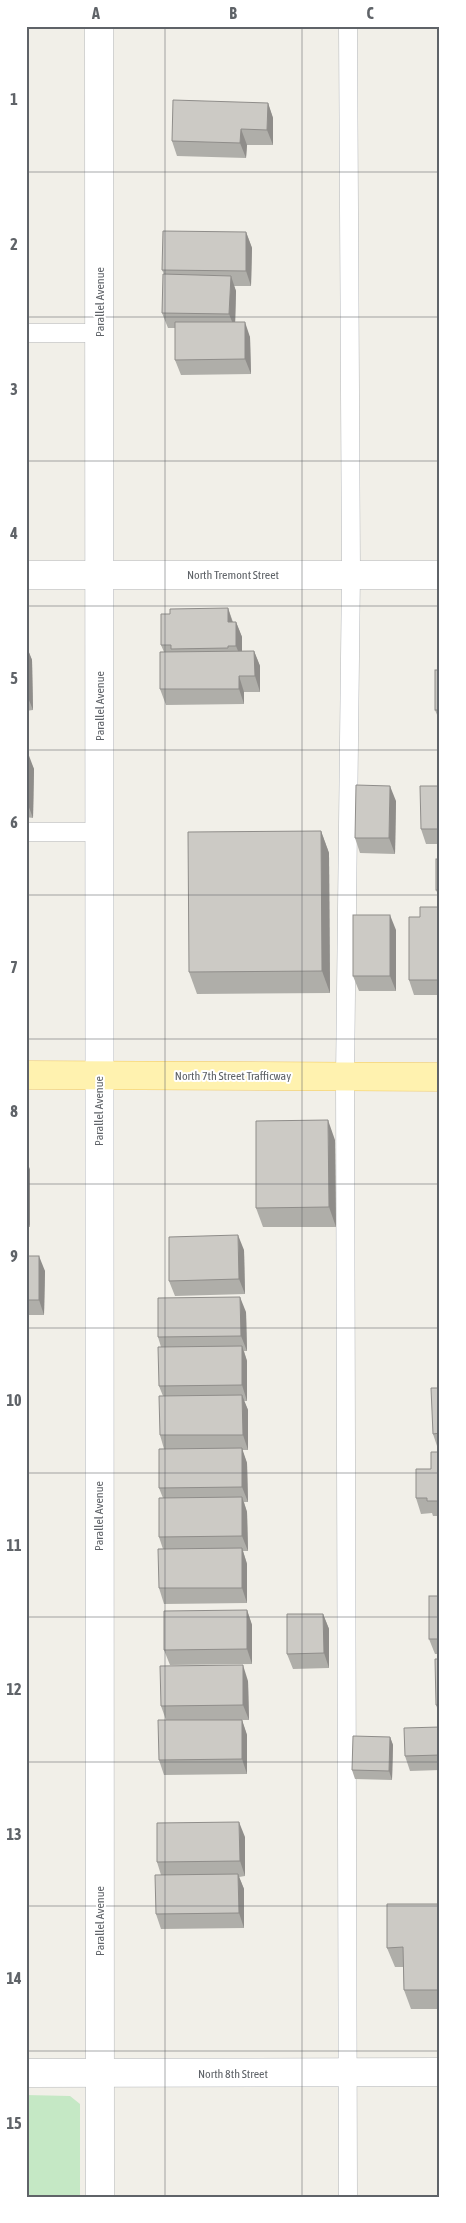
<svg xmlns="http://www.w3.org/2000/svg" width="466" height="2223" font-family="'Asap Condensed',sans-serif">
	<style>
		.grass { fill: #c5e8c5 }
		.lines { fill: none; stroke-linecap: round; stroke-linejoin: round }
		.lane-casing { stroke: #b5b8bc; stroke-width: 19 }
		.street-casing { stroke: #b5b8bc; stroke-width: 29 }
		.primary-casing { stroke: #f2c960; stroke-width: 29 }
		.lane { stroke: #fff; stroke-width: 18 }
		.street { stroke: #fff; stroke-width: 28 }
		.primary { stroke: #fff2af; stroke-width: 28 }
		.wall { fill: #afaea9 }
		.shaded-wall { fill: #8f8d8a }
		.building { fill: #cccac5; stroke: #8f8d8a }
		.grid { fill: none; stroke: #5f6368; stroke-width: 1; stroke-opacity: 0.55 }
		.labels { text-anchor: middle; stroke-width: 4; stroke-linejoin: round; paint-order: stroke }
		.street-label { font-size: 12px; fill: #5f6368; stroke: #fff }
		.neatline { fill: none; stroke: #5f6368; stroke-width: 2 }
		.grid-label { font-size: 16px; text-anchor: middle; font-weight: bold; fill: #5f6368 }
	</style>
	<rect width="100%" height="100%" fill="#f1efe8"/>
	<path class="grass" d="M26,2095L70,2096L80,2104V2197H26Z"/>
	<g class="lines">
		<g class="lane-casing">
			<g id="lane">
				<path d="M26,333H100"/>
				<path d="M26,832H100"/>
				<path d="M348,2197L345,1077L351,574L348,26"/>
			</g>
		</g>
		<g class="street-casing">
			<g id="street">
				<path d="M99,26L100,2197"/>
				<path d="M26,575H440"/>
				<path d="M26,2073L440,2072"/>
			</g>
		</g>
		<g class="primary-casing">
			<path id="primary" d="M26,1075L440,1077"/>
		</g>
		<use href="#lane" class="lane"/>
		<use href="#street" class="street"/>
		<use href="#primary" class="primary"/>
	</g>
	<g class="wall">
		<path d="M268,103L273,118V145H247L246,158L177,156L172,141Z"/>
		<path d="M246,232L252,248L251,286H234L236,291L235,322L250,337L251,374L181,375L175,360V328H168L162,313L164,274L162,270Z"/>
		<path d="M228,608L233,622H236L242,637V651H254L260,666V692H244V704L166,705L160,689L164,652L161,645L170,614Z"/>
		<path d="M26,645L32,660L33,710L26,711Z"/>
		<path d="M440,670V722L435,710Z"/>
		<path d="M26,753L34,769L33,818L26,817Z"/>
		<path d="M440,786V844H426L421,829Z"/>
		<path d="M396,801L395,854L360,853L355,838Z"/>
		<path d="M321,831L329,853L330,993L197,994L189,972Z"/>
		<path d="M440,859V899L436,890Z"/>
		<path d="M440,907V995H414L409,980L420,917Z"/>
		<path d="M396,930V991H359L353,976Z"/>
		<path d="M335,1140L336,1227H263L256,1208Z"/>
		<path d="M26,1158L30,1170V1227H26Z"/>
		<path d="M244,1250L245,1294L175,1296L169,1281Z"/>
		<path d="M26,1256L45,1271L44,1315H26Z"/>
		<path d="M246,1312L247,1351H244L247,1361V1401H244L248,1410V1450H242L247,1463L248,1502H244L247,1512L248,1551H243L247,1564V1603L164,1604L159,1588L163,1549L159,1537L163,1498L159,1488L164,1449L160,1435L163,1396L159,1386L161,1347L158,1337Z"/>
		<path d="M440,1388V1449H438L433,1434Z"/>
		<path d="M440,1452V1516H433L432,1513L421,1514L416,1498Z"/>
		<path d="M440,1596V1654H435L429,1639Z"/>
		<path d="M247,1610L252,1625V1664L170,1665L164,1650Z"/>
		<path d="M323,1614L329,1629V1668L293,1669L287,1654Z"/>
		<path d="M440,1659V1716L436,1705Z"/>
		<path d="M248,1681L249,1720H242L247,1735V1774L164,1775L159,1760L166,1720L161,1706Z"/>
		<path d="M440,1727V1770L410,1771L405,1756Z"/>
		<path d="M390,1737L393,1745L392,1780L355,1779L352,1770Z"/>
		<path d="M245,1837V1876L239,1877L244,1889V1928L161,1929L156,1914L161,1875L157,1862Z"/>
		<path d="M440,1904V2009H411L404,1990L403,1967H395L387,1948Z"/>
	</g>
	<g class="shaded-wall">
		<path d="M268,103L273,118V145L267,130Z"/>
		<path d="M241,129L247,145L246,158L240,143Z"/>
		<path d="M246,232L252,248L251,286L246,271Z"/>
		<path d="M231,276L236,291L235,329L229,314Z"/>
		<path d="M245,322L250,337L251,374L245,359Z"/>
		<path d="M228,608L233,624L228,622Z"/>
		<path d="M236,622L242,637V661L236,646Z"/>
		<path d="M26,645L32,660L33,710L27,695Z"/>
		<path d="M254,651L260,666V692L255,676Z"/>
		<path d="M239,676L244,692V704L239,689Z"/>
		<path d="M28,753L34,769L33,818L27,802Z"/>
		<path d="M390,786L396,801L395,854L389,838Z"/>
		<path d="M321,831L329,853L330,993L322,971Z"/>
		<path d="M390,915L396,930V991L390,976Z"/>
		<path d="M328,1120L335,1140L336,1227L329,1207Z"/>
		<path d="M26,1158L30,1170V1227L26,1216Z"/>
		<path d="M238,1235L244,1250L245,1294L239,1279Z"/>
		<path d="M39,1256L45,1271L44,1315L39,1300Z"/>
		<path d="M240,1297L246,1312L247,1351L241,1336Z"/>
		<path d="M242,1346L247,1361V1401L242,1385Z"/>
		<path d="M242,1395L248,1410V1450L243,1435Z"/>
		<path d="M242,1448L247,1463L248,1502L242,1487Z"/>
		<path d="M242,1497L247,1512L248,1551L242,1536Z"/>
		<path d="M242,1548L247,1564V1603L242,1588Z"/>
		<path d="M247,1610L252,1625V1664L247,1649Z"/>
		<path d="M323,1614L329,1629V1668L324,1653Z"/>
		<path d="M243,1665L248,1681L249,1720L243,1705Z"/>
		<path d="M242,1720L247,1735V1774L242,1759Z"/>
		<path d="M390,1737L393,1745L392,1780L389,1771Z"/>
		<path d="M239,1822L245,1837V1876L240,1861Z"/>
		<path d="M238,1874L244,1889V1928L239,1913Z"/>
	</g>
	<g class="building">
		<path d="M173,100L268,103L267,130L241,129L240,143L172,141Z"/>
		<path d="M163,231L246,232V271L162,270Z"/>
		<path d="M163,274L231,276L229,314L162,313Z"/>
		<path d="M175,322H245V359L175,360Z"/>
		<path d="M228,608V622H236V646H228V648L171,649V645H161V614H170V609Z"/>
		<path d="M254,651L255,676H239V689H160V652Z"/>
		<path d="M26,655L27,695H26Z"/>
		<rect x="435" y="670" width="5" height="40"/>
		<path d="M26,753H28L27,802H26Z"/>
		<path d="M356,785L390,786L389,838H355Z"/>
		<path d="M420,786H440V829H421Z"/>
		<path d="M321,831L322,971L189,972L188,832Z"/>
		<rect x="436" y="859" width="4" height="31"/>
		<path d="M420,907H440V980H409V917H420Z"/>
		<rect x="353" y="915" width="37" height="61"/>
		<path d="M328,1120L329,1207L256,1208V1121Z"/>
		<path d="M238,1235L239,1279L169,1281V1237Z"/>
		<rect x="26" y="1256" width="13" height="44"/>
		<path d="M240,1297L241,1336L158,1337V1298Z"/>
		<path d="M242,1346V1385L159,1386L158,1347Z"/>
		<path d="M431,1388H440V1433L433,1434Z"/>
		<path d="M242,1395L243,1435H160L159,1396Z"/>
		<path d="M242,1448V1487L159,1488V1449Z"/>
		<path d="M431,1452H440V1501H427V1498H416V1469H431Z"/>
		<path d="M242,1497V1536L159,1537V1498Z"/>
		<path d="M242,1548V1588H159L158,1549Z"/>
		<rect x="429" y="1596" width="11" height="43"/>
		<path d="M247,1610V1649L164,1650V1611Z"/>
		<path d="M287,1614H323L324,1653L287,1654Z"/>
		<path d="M435,1659H440V1705H436Z"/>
		<path d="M243,1665V1705L161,1706L160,1666Z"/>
		<path d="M158,1720H242V1759L159,1760Z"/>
		<path d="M440,1727V1755L405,1756L404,1728Z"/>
		<path d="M353,1736L390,1737L389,1771L352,1770Z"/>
		<path d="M239,1822L240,1861L157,1862V1823Z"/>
		<path d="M238,1874L239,1913L156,1914L155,1875Z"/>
		<path d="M387,1904H440V1990H404L403,1947L387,1948Z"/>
	</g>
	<path class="grid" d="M165,26V2197M302,26V2197M26,172H440M26,317H440M26,461H440M26,606H440M26,750H440M26,895H440M26,1039H440M26,1184H440M26,1328H440M26,1473H440M26,1617H440M26,1762H440M26,1906H440M26,2051H440"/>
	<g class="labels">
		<g class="street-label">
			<text transform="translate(100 302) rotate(-90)" y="4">Parallel Avenue</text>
			<text x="233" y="579">North Tremont Street</text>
			<text transform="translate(100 706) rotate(-90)" y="4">Parallel Avenue</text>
			<text x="233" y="1080">North 7th Street Trafficway</text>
			<text transform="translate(99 1111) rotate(-90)" y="4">Parallel Avenue</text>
			<text transform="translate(99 1516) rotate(-90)" y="4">Parallel Avenue</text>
			<text transform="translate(100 1921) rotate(-90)" y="4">Parallel Avenue</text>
			<text x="233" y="2078">North 8th Street</text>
		</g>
	</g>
	<rect width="466" height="2223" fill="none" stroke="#ffffff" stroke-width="55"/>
	<rect x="28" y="28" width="410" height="2168" class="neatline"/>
	<g class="grid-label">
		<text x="96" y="19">A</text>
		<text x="233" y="19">B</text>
		<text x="370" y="19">C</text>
		<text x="14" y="105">1</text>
		<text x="14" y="250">2</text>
		<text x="14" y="395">3</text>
		<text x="14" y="539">4</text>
		<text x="14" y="684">5</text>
		<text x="14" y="828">6</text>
		<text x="14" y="973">7</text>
		<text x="14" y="1117">8</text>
		<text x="14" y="1262">9</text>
		<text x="14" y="1406">10</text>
		<text x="14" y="1551">11</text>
		<text x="14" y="1695">12</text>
		<text x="14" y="1840">13</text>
		<text x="14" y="1984">14</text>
		<text x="14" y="2129">15</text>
	</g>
</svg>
